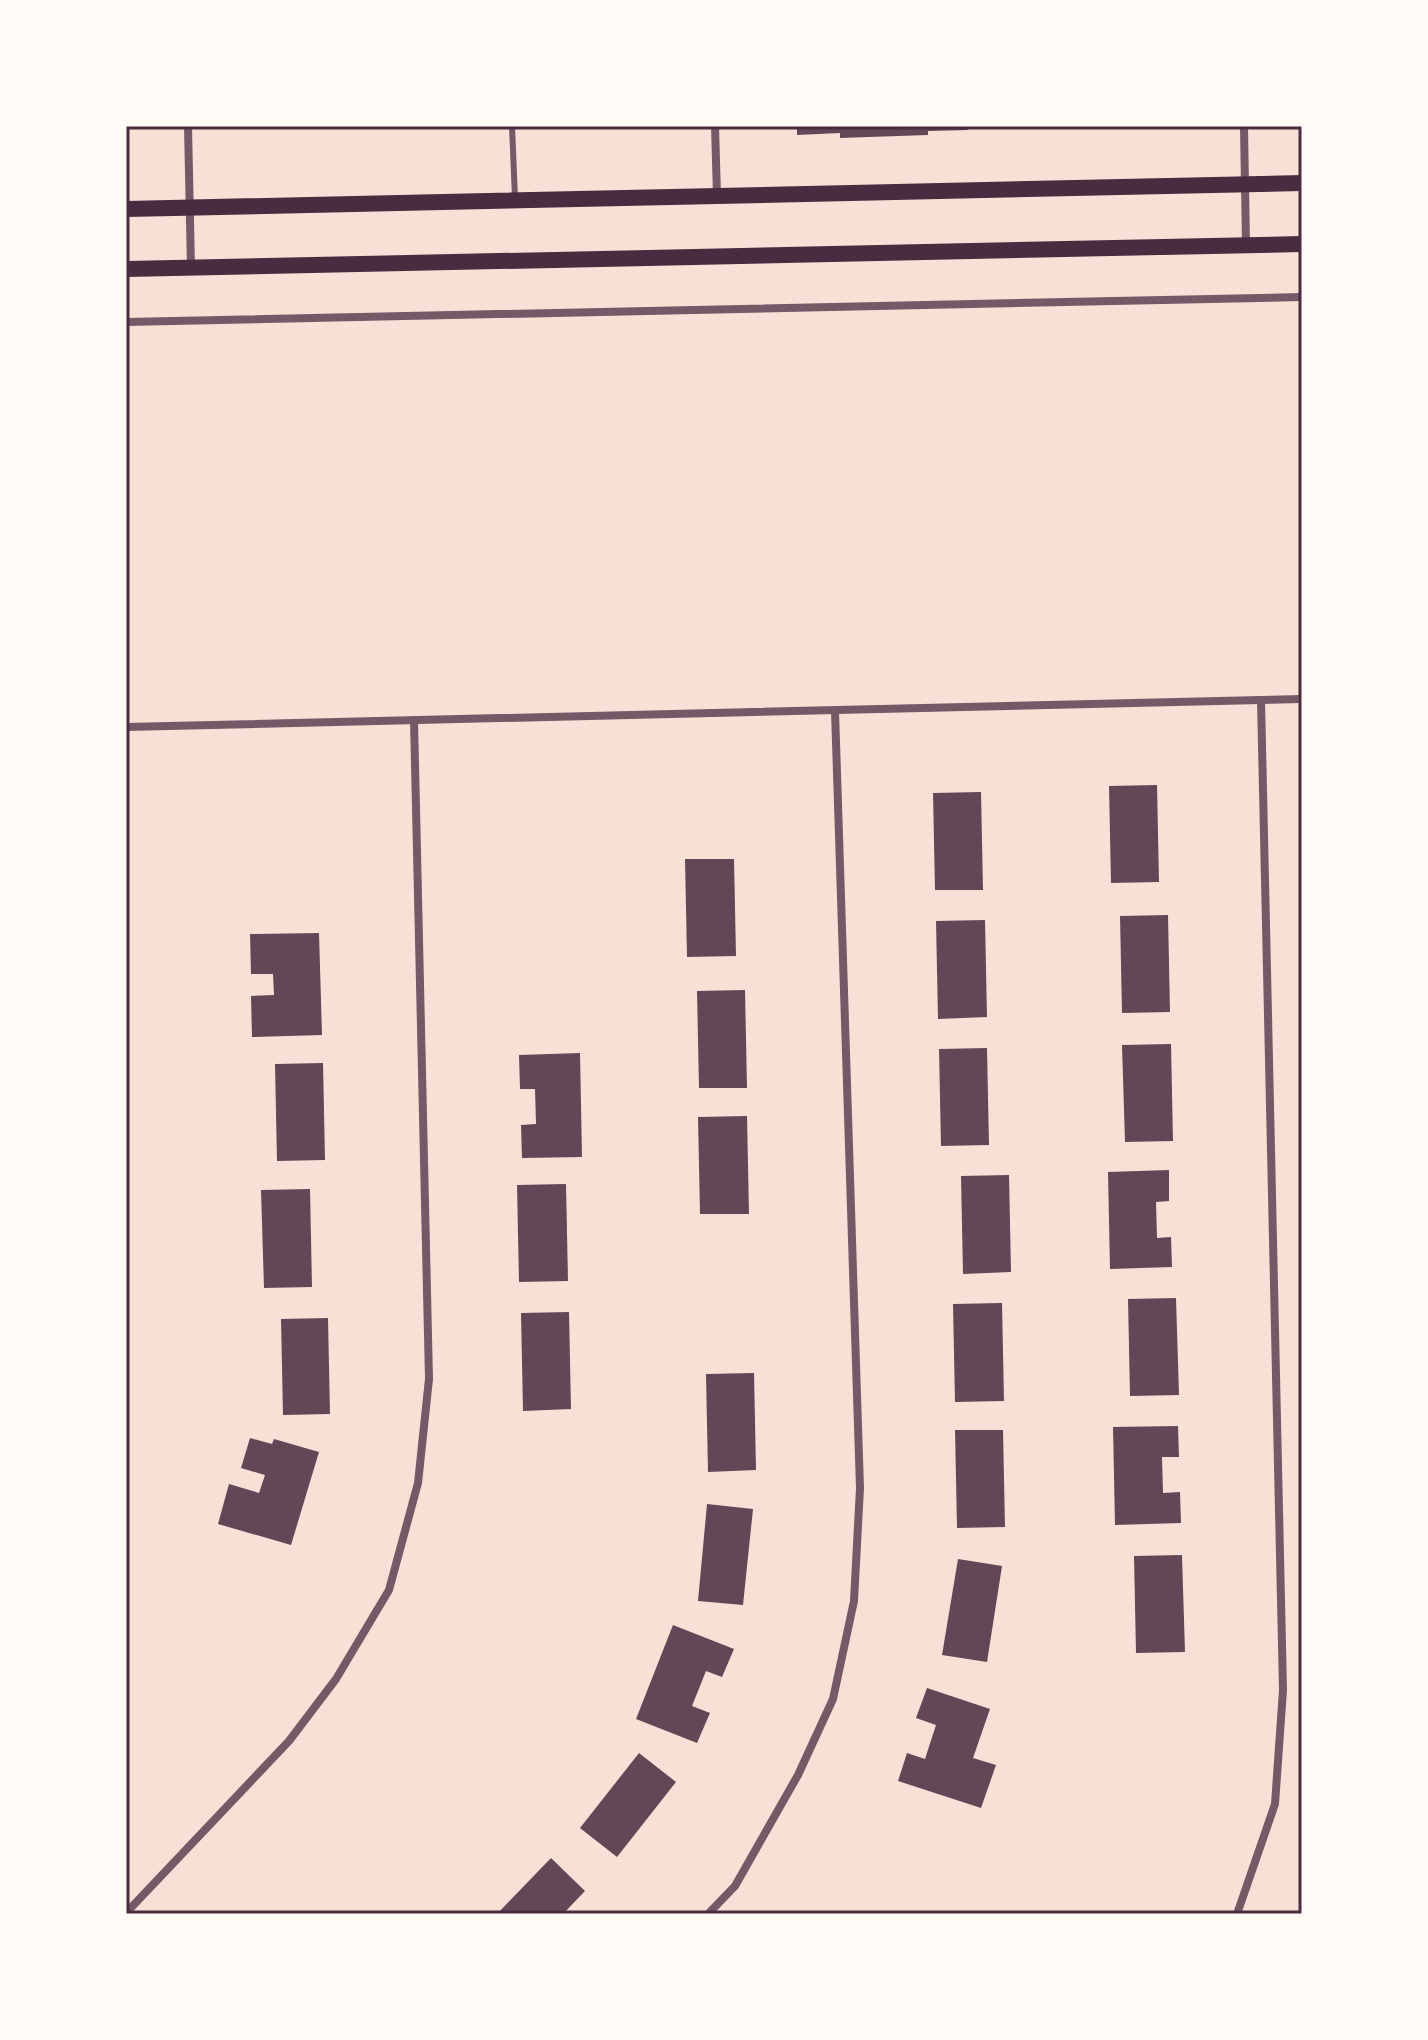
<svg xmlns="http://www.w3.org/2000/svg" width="1428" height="2040" font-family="Jost,sans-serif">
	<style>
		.building { fill: #644757 }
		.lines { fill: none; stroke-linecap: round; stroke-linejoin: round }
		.service { stroke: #755966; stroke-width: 6 }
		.minor { stroke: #755966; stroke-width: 8 }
		.secondary { stroke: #4a2c40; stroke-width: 16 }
		.neatline { fill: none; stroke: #4a2c40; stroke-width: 3 }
	</style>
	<rect width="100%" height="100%" fill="#f7e1d7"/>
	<g class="building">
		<path d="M797,126H968V130L928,131V135L840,138V133L797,135Z"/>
		<path d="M1157,785L1159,882L1111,883L1109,786Z"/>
		<path d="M981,792L983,890H935L933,793Z"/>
		<path d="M685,859H734L736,956L687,957Z"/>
		<path d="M1168,915L1170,1012L1122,1013L1120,916Z"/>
		<path d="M985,920L987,1017L938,1019L936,921Z"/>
		<path d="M319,933L322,1035L252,1037L251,996L274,995L273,974H251L250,934Z"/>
		<path d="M745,990L747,1088H699L697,991Z"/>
		<path d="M1171,1044L1173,1141L1125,1142L1122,1045Z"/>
		<path d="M987,1048L989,1145L941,1146L939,1049Z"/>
		<path d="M580,1053L582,1157L522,1158L521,1125L536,1124L535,1089H520L519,1055Z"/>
		<path d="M323,1063L325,1160L277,1161L275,1064Z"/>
		<path d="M747,1116L749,1214H700L698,1117Z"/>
		<path d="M1169,1170V1201L1156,1202L1157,1238L1171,1237L1172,1267L1110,1269L1108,1172Z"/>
		<path d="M1009,1175L1011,1272L963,1274L961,1176Z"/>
		<path d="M566,1184L568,1281L519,1282L517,1185Z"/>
		<path d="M310,1189L312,1287L264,1288L261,1190Z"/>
		<path d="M1176,1298L1179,1395L1130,1396L1128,1299Z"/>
		<path d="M1002,1303L1004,1401L955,1402L953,1304Z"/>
		<path d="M569,1312L571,1409L523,1411L521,1313Z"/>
		<path d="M328,1318L330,1414L283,1415L281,1319Z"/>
		<path d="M754,1373L756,1470L708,1472L706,1374Z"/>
		<path d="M1178,1426L1179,1457H1162L1163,1493L1180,1492L1181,1523L1115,1525L1113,1427Z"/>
		<path d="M955,1430H1003L1005,1527L957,1528Z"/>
		<path d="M250,1438L272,1444L274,1439L319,1452L291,1545L218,1524L229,1484L259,1493L265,1475L241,1468Z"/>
		<path d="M707,1504L753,1509L743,1605L698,1601Z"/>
		<path d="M1182,1555L1185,1652L1136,1653L1134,1556Z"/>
		<path d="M958,1559L1002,1566L987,1662L942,1655Z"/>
		<path d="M673,1625L734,1649L722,1677L706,1671L692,1706L710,1713L697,1743L636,1719Z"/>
		<path d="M927,1688L990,1709L973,1758L996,1765L981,1808L898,1781L907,1753L925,1759L936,1725L916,1718Z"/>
		<path d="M639,1753L676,1782L617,1857L580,1828Z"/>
		<path d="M551,1858L585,1891L563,1914H497Z"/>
	</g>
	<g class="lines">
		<path class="service" d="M512,126L515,198"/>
		<g class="minor">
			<path d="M188,126L191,268"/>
			<path d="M715,126L717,196"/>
			<path d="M1244,126L1246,245"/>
			<path d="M126,322L1302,297"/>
			<path d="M126,727L1302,699"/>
			<path d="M126,1913L289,1741L336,1679L389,1590L418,1483L429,1379L414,720"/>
			<path d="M708,1914L735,1886L798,1775L833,1699L854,1601L860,1488L835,711"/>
			<path d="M1237,1914L1275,1804L1283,1690L1261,700"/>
		</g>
		<g class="secondary">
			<path d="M126,209L1302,183"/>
			<path d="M126,269L1302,244"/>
		</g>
	</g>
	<rect width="1428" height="2040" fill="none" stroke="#fffaf5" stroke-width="256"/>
	<rect x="128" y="128" width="1172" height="1784" class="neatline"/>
</svg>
